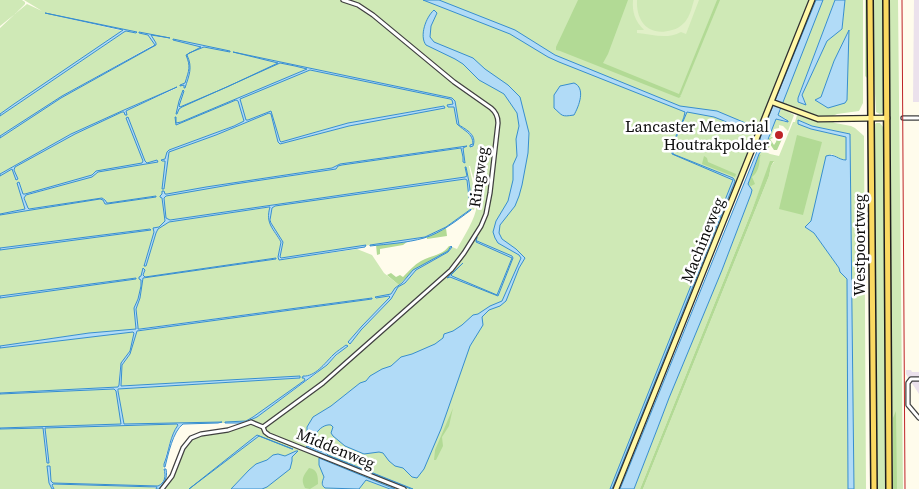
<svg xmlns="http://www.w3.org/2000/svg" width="919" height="489" font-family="'Source Serif 4',serif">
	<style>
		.industrial { fill: #ebe1ec }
		.green { fill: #cfe9b6; fill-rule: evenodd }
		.forest { fill: #b2da95 }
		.pitch { fill: #e1f0c8 }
		.water { fill: #b1dbf7; stroke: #378ece }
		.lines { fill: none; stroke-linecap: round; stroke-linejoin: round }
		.street-casing { stroke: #404040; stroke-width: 5.5 }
		.secondary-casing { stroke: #2f2f2f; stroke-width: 7 }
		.primary-casing { stroke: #1e1e1e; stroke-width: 8 }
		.street { stroke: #fff; stroke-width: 3 }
		.secondary { stroke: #fff8a7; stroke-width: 4.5 }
		.primary { stroke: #fad962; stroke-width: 5 }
		.rail { stroke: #be2427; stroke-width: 1 }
		.poi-dot { fill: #be2427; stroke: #fff; stroke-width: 2 }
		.labels { text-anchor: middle; stroke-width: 5; stroke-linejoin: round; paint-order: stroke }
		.poi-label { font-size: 16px; fill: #0d0d0d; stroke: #fff; text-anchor: end }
		.street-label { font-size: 16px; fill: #0d0d0d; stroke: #fff }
	</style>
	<rect width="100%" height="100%" fill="#fffcec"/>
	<g class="industrial">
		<path d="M914,0H919V102H913Z"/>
		<path d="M906,370H911L912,372H919V394L906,374Z"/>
	</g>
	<g class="green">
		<path d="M0,0H22L25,2V4L15,14L27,4L42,11L24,0H810L614,489H407L269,434L266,431C263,424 258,422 250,420L257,417L316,374L347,346L346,345C342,348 337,351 333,355C325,364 315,376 303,376L302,377L305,379V380L261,412L246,421L222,423L124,424L118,391L120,388L300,378V377L121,386L122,365L130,354L136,333L138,331L372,299V298L138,329L136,309L140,298L143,278L276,259V258L145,277L143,276L145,270L143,269L141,276L139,277V279L141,280V286L138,299L134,308L136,330L89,333L0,346V298L136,279V278L0,296V250L151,230L150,229L0,248V215L100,199L103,200L105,204H107L156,197V196L108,203H107L105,199L102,198L28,209L24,196L91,177L98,172L158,162L157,160L147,163L145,161L127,117L126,118L143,161L142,164L97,171L92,175L25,194H23L19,183H18L25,209L0,214V176L12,169L17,180L18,179L14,170L15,167L75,134L122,112H124L125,115H126V111L130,109L177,88L176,87L124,110L71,134L0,174V138L24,122L0,136V116L124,32L126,31L136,33L137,32L49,14L123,31L0,114V28L15,14L0,26ZM139,32L170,39L150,35L156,43V45L61,98L26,120L62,96L155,44L148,35L139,33ZM233,52L452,98L455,101L459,125C466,130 477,135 473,146L470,147V145L473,144C473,133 464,131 457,124L454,107L448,106L453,103L452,100L450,99L310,70L239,99L246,120H248L271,111L280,141L281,142L348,123L432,108L444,106L445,107L349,126L280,144L278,142L271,114L269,113L216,135L169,152L164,189H163L165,163V161L161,160L166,159L167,152L169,150L244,122V118L237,100L217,107L307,69L295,66L280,63L182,106L279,63ZM467,146L463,148L464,163L463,162V157L462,148L342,165L338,166L336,169L235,184L164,196L166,218L170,220L465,177L467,176L465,167H466L469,182L472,206H470L467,180L465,179L273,206C266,223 275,229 283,242L280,257L281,258L425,237L446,227L471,209L474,210L476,202L475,193L469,166H470C473,178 478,192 477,205C475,220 464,236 457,249L452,247L448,252L416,270L405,283L398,287L391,299L361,330L350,344L348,342L362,326L390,298L389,296L376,298V297L390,295L399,285L384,273L372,255L357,249L279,260L278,257L281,242C272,226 267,226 270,207L169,222L158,229L156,233L146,266L144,265L154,232V228L159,227L165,221L162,198L160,196L162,194L163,191H164L165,194H167L206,187L332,168L340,164Z"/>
		<path d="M813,0H835L798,98L806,104L802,95L827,41L842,29L845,0H863V103L859,111L837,114L833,116H816L774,99ZM848,32L847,100H815L821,97L834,61Z"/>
		<path d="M865,0H868V56L867,78L865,76Z"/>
		<path d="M872,0H884L885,104L883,113L880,114L876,112L874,75L872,56Z"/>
		<path d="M888,0H898L903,489H893L890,199L891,182Z"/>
		<path d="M782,108L794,115L788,131L783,126L779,125V128L774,129L771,137L769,138L776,119L785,122L786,119L778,115Z"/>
		<path d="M798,114L815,120H829L835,123L851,126L855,128L864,136L866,489H854L850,134L812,126L801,121L811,129L846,137V160C840,160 837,156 831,154L811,221L805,227L814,233L839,268L840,272L847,279L848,489H643L769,176L771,166L774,162L771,161L752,210L640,489H634L658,427L669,398L722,270L751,194L748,184L761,155L759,154L762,150L770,154L779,156L793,122H795L797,115Z"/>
		<path d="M876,123H880L883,127V182L885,199L887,489H876L873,127Z"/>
		<path d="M133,331L134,333L130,351L120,366L119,385L118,387L0,393V348Z"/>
		<path d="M114,389L116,390L122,423L120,425L0,428V394Z"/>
		<path d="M157,424H177L178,425C172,433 166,454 164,464C162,475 169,475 159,486L53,483L51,481L50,466H48L49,483L52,489H0V429L43,428L47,463H49L45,428Z"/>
		<path d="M251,424L259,426L264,434L271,437L400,489H164L174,475L184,449L191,440L199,436Z"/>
		<path d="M52,484L141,486L157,488L156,489H54Z"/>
	</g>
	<g class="forest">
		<path d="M578,0H628L608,54L603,63L679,94L717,0H720L681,95H680L681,96L679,98L560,51L556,50V47Z"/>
		<path d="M797,135L822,142L803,215L779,209Z"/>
		<path d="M772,137L773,138L770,139L774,145L776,142L777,138H781L782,139L777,150H774L770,144L768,152L762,150L769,138Z"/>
		<path d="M759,154L761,155C759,159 760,161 759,165C758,170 755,175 752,177L755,184L751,186L748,184Z"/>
		<path d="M704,156L707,158L708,162L736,174L735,177L702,164Z"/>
		<path d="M770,161H774L771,166L769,176L643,489H640L752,210Z"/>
		<path d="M446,228L447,236L427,239V237Z"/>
		<path d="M407,242L403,245L380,249V254L377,255L376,245Z"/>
		<path d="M449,246H451L448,251L414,270L399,285L387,275L391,273L396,277L400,275L403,277C409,271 414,265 421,261C430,256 443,255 449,246Z"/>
		<path d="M453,408L449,426L442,437L443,446L436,460H434L435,450Z"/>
		<path d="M896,411L897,489H893V418Z"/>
		<path d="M309,468C318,469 318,477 318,484L310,489L305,488C300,479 304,475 309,468Z"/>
	</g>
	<path class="pitch" d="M633,0H637C636,22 649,37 672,30C677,29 681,26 685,22C690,16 692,7 694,0H699L686,34L681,32C666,40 652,34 637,33V30H644C635,21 632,12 633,0Z"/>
	<g class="water">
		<path d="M423,0H439L515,30L555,55L680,106L717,111L755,127L754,132H752L714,117L687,112L673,145V154L733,178L735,181L612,489H610L733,180L672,154C671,139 683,126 685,112L559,62L548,57L510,34Z"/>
		<path d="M816,0H823L778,115L788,121V122L776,119L767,142L759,154L748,184L752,190L751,194L722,270L669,398L658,427L634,489H620L758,149L761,135Z"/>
		<path d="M835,0H845L842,29L827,41L802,95L806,105L798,102V98Z"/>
		<path d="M434,10L437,13L431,26L430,37L434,42L473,58L485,69L508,85L520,97L529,133L528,153L522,185L519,196L515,206L500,225L499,233L502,239L516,249L525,258L519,268L506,301L500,306L489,310L482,317L483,325L470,346L441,429L424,469L417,478L412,477L403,468L395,466L389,461L383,453L379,452L364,454L345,446L333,436L331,433L333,427L331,425C326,424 319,428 316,434C320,441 322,450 328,455L413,489H411L306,447L307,446L320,451H322L319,444L313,435H310L303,443L302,442L307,435V427L313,417L331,406L360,383L366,381L370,376L382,369L391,366L401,357L412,354L435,344L443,338L444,334L453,331L462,325L473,315L478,314L490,306L502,301L521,258L519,255L498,243L495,238L493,232L496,221L508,201L513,180V165L517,156L516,139L519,126L517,113L504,94L497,90L479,80L463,64L455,59L426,45C419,36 426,17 434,10Z"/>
		<path d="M45,13L137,32L136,33L126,31L124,32L0,116V114L14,104L123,30Z"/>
		<path d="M849,30L847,100L845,103L828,108L815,100L821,97L834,61Z"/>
		<path d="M139,32L170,38L151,35L156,43V45L61,98L0,138V136L62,96L155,45L148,35L139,33Z"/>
		<path d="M173,39L230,51V52L204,47L189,53L187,55C193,68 189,75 185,88H184V85L180,86V85L185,83C189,70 191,67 186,55L201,47L173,40Z"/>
		<path d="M233,52L452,98L455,101L459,125C467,130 477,135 473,146L470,147V145L473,144C473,133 464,131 457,124L454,107H448L447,105L453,104L452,100L450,99L310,70L240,99L246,120H248L271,111L280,141L281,142L348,123L444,106L445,108L349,126L280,144L278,142L271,114L269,113L216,135L169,152L164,189H162L165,163V161H162L161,160L165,159L167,152L169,150L234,126L244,121L238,101L236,100L176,125L175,117H176V123L181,122L307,69L295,66L280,63L182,107L179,109L177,114H176L179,101L183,90L184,91L179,106L180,107L227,87L278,63Z"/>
		<path d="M574,83C586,88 579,106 574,115C561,117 563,116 554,108V95L560,86Z"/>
		<path d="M177,87L130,109L126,111L127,115H125L124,112H122L75,134L15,167L14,170L18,179L16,180L12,169L0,176V174L71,134L124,110Z"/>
		<path d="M128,117L145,161L147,163L157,160L158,162L98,172L92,177L26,195L24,198L28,208L29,209L102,198L105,200L107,203H108L156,196V197L107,204H105L103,200L100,199L0,215V214L25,209L17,183L19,182L23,194H25L92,175L96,171L142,163L143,161L126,118Z"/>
		<path d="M798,120L812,126L850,134L854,489H848L847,279L840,272L839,268L814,233L805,227L811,221L826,156C835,153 838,160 846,160V137L811,129L798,124Z"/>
		<path d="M467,146L463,148L465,163L463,162V157L461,148L342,165L338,166L336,169L235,184L166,196L164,198L166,218L170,220L465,177L467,176L465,167H466L469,182L472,206L470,207L467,180L465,179L275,206L272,208L270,220L271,223L283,242L280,257L281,258L366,245L365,247L279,260L278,257L281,242C274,229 265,224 270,207H269L169,222L158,229L156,233L146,266H144L154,232L153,228L159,227L165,221L162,198L160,197V196L162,194V191H164L165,194H167L206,187L332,168L340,164Z"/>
		<path d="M471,209V210C456,221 441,233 424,238C407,243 387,244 370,246V245L425,237L446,227Z"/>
		<path d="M150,229L151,230L0,250V248Z"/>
		<path d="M477,237L476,241H477L512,256L513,258L498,296L450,277L447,278L463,263L451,275L452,276L497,295L512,258L476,242Z"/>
		<path d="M451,246L452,247L448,252L416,270L405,283L398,287L391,299L361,330L350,344L348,342L362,326L390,297L389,296L376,298L375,297L391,294L395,288L402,283L413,270L448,251Z"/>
		<path d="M276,258V259L143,278L140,298L136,309L138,327V329H140L372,298V299L137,331L130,354L122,365L121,386L300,376V378L118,389V391L124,424L222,422L218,423L183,424C173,431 168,455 165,467H164V464C169,451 170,436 178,425L177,424L45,428L49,463H47L43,428L0,429V428L121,424L116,391L114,389L0,394V393L118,387L119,385L121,363L130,351L134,333L133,332L0,348V346L89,333L136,329L134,308L138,299L141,286V280L139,279V277L141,276L143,268L145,270L143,275L145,277Z"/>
		<path d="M136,278V279L0,298V296Z"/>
		<path d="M346,345L348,346L336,355L327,365L257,417L244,423H225V422L246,421L253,417L305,380L304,378H302L303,376C315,377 325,363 333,355C337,351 342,348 346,345Z"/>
		<path d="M257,435L293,449H292L259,436L189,489Z"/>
		<path d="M296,451H298L292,457V461L290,469L267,487L262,489H231L249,470L256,464L267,460L273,455L278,454L285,456Z"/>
		<path d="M319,458L395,489H390L366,480L359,489L325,488C321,485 322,482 324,477L319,465Z"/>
		<path d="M47,466H50L51,481L53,483L158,486C165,483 166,476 164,469H166C168,479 164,482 159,489H156L157,487L53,484L52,485L54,489H52L49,483Z"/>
	</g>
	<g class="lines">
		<g class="street-casing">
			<g id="street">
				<path d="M903,118H918"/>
				<path d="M919,379H911L908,383V405L919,418"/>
				<path d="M263,427L323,383L451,270L464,253L481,226L486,214L490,193L498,123C498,117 496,112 491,108L454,82L373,15L358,5L343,0"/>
				<path d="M263,427L265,432L269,435L404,489"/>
				<path d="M162,489L172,476L183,448L191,438L201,434L228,430L251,422L263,427"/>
			</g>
		</g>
		<g class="secondary-casing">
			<g id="secondary">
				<path d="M772,102L818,119L887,118"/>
				<path d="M616,489L812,0"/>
			</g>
		</g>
		<g class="primary-casing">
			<g id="primary">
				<path d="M870,0L874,489"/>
				<path d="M886,0L889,489"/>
			</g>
		</g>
		<use href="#street" class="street"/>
		<use href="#secondary" class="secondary"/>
		<use href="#primary" class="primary"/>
		<path class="rail" d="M902,0L905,489"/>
	</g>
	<circle class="poi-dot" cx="779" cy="135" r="5"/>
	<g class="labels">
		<g class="poi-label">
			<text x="769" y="132">Lancaster Memorial<tspan x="769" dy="18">Houtrakpolder</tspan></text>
		</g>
		<g class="street-label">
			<text transform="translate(478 177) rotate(-82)" y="6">Ringweg</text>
			<text transform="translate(702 240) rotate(-68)" y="6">Machineweg</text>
			<text transform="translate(859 245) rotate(-90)" y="6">Westpoortweg</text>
			<text transform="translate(336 448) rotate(22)" y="6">Middenweg</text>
		</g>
	</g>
</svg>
